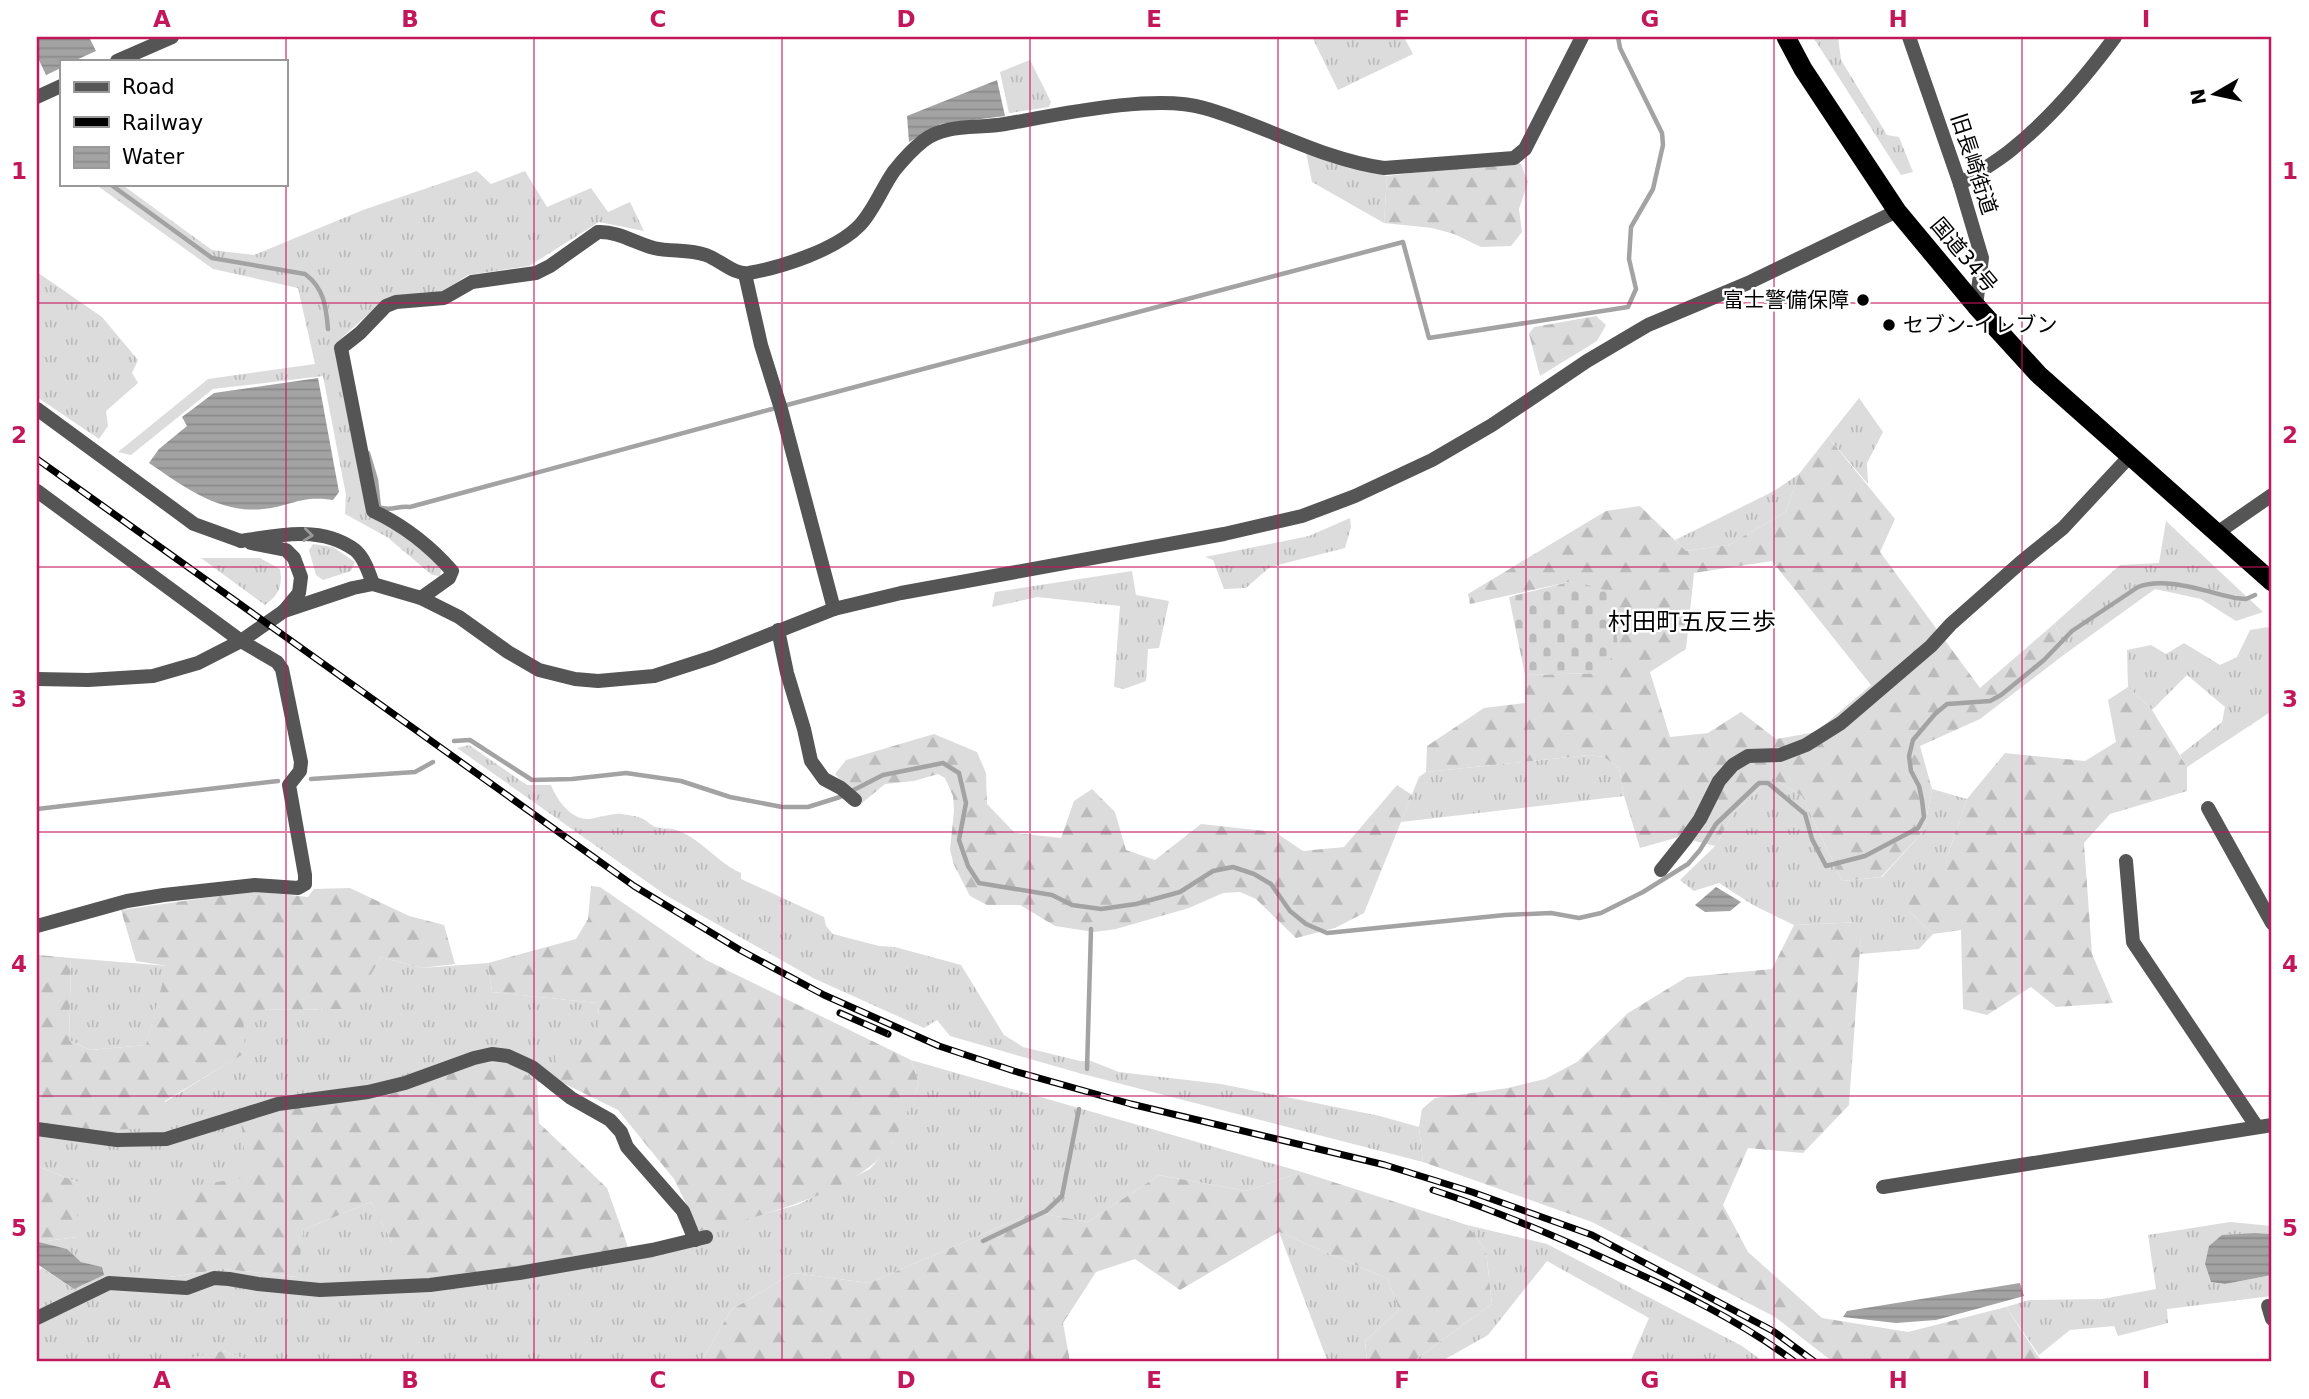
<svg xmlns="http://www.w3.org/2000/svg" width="2309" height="1399" font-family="'DejaVu Sans','Noto Sans JP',sans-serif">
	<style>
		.grass { fill: url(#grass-tufts) }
		.forest { fill: url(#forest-firs); fill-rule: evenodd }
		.cemetery { fill: url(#cemetery-stones) }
		.water { fill: url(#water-rules) }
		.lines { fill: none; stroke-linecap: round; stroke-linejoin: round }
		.stream { stroke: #a3a3a3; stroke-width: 4.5 }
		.minor { stroke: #555; stroke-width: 14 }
		.tertiary { stroke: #555; stroke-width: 14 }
		.trunk { stroke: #000; stroke-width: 19 }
		.rail-casing { stroke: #000; stroke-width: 7 }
		.rail { stroke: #fff; stroke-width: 4.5; stroke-dasharray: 13; stroke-linecap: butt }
		.oneway { stroke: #999 }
		.grid { fill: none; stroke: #c2185b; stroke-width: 2; stroke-opacity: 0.55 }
		.poi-dot { fill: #000; stroke: #fff; stroke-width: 2.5 }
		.labels { text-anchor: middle; stroke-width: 5; stroke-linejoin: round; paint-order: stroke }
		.street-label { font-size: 21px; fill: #000; stroke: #fff }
		.poi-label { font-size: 21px; fill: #000; stroke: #fff; text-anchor: end }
		.quarter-label { font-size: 24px; fill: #000; stroke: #fff }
		.neatline { fill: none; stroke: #c2185b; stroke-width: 2.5 }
		.grid-label { font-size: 23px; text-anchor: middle; font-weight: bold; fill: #c2185b }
	</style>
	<defs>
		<pattern id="grass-tufts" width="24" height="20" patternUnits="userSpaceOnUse" patternTransform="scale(1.75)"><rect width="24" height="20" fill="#dcdcdc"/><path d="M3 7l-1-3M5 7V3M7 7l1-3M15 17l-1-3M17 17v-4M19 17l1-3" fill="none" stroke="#bbb"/></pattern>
		<pattern id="forest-firs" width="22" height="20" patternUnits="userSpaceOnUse" patternTransform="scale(1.75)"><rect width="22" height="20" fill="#dcdcdc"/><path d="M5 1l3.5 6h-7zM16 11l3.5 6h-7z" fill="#bbb"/></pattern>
		<pattern id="cemetery-stones" width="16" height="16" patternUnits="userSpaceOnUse" patternTransform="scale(1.75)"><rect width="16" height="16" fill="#dcdcdc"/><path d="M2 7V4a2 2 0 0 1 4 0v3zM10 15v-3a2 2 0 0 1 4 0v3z" fill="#bbb"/></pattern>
		<pattern id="water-rules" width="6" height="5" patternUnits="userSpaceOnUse" patternTransform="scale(1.75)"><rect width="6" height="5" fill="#a3a3a3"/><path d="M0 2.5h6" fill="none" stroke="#8b8b8b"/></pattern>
	</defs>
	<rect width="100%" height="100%" fill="#fff"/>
	<g class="grass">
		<path d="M1312,37H1404L1413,54L1338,90Z"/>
		<path d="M1813,37H1838L1841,60L1887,135L1899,137L1913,172L1901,175Z"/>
		<path d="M1030,60L1051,102L1049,107L1009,113L1000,72Z"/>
		<path d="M1306,153L1387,176L1384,223L1312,182Z"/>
		<path d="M477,171L491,184L525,171L547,207L591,188L608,212L630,202L644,231L599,222L529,266L468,275L443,291L385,299L335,344L367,515L392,526L442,567L440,576L432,575L387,537L345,514L346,495L323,376L213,389L131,455L118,452L208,379L315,364L298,288L213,269L95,184H121L212,250L254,255L363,210Z"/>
		<path d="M37,272L102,317L138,360L132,373L138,383L106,411L108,426L99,439L37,397Z"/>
		<path d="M1859,398L1883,432L1867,463L1868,484L1828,437Z"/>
		<path d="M1799,474L1786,512L1728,545L1686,551L1675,540L1774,491Z"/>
		<path d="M1350,518L1351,527L1345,548L1270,567L1246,588L1224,589L1213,560L1205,557L1309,536Z"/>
		<path d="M2166,521L2263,612L2236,621L2201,599L2155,589L2065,654L2055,623L2120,565L2159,563Z"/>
		<path d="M313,544L333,547L355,562L351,571L323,580L316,575L309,550Z"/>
		<path d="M201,558H260L280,569C283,585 279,595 265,605Z"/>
		<path d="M1132,571L1136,595L1169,601L1159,648L1148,649L1146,681L1124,689L1114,687L1120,606L1037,597L992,607L995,592Z"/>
		<path d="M2268,627L2272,632V711L2187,767L2180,755L2222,722L2225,707L2187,675L2152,710L2128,687L2127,650L2151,645L2166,654L2184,643L2220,665L2237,657L2250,630Z"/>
		<path d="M469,745L527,785H551C557,800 571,820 589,819C600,818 611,813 622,814C628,815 637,816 643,819C648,821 651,826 656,827C662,829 668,828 673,829C699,836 716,862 741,873V879L824,917L826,926L833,934L879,946L895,947L961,965L1004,1035L1023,1047L1080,1061H1091L1119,1072L1221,1084L1380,1116L1419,1127L1423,1162L1079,1073L950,1036L937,1020L924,1028L813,978L667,896L457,748Z"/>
		<path d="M1590,755L1604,757L1619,768L1624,796L1401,822L1419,777L1426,772Z"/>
		<path d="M1772,778L1802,796L1842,881L1882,877L1924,831L1932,789L1967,799L1947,857L1908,910L1933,934L1919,949L1860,954L1861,922L1794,925L1753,905L1719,883L1694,891L1680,880L1715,846L1734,812Z"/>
		<path d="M381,957L422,968L488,963L492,992L598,1003L601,1043L559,1081L537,1082L508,1063L477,1062L388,1095L286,1105L247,1177L170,1277L223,1269L297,1277L303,1230L371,1202L392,1242L629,1250L797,1205L870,1169L892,1143L919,1084L911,1060L1302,1172L1246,1191L1159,1175L1088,1222L1034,1212L869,1283L793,1273L731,1310L701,1362H253L223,1351L175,1362H37V1272L42,1268L74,1289L101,1267L81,1262L67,1249L39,1242L77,1237V1182L37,1166V1122L80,1131L165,1102L244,1053L242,1010L350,1009Z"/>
		<path d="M71,958L168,966L146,1045L90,1050L69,1040Z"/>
		<path d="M2230,1222L2272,1226V1234L2255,1233L2205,1264L2211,1282L2225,1284L2272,1275V1296L2167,1309L2168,1323L2118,1336L2114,1326L2070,1330L2039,1355L2006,1307L2029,1300L2102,1299L2156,1289L2148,1235Z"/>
		<path d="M1467,1225L1547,1244L1742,1346L1764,1362H1630L1649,1318L1547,1261L1488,1335L1440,1362H1412L1492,1304L1486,1251Z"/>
		<path d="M1279,1232L1388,1279L1399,1310L1365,1341L1367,1362H1324L1327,1360Z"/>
	</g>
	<g class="forest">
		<path d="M1519,160L1528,182L1519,209L1522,232L1511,246L1481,247L1454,234L1432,228L1384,223L1387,176Z"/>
		<path d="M1596,316L1606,325L1597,341L1540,376L1529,334L1534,327Z"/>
		<path d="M1828,437L1895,519L1880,552L1980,688L2055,623L2065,654L1980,719L1920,746L1932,789L1924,831L1881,877L1842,881L1802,796L1772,778L1734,812L1715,846L1679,837L1640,848L1624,796L1619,768L1604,757L1590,755L1426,772L1427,746L1484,708L1525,703V675L1600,673L1573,581L1470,604L1468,594L1606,511L1640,506L1686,551L1728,545L1786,512L1799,474ZM1772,561L1871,685L1816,732L1776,739L1741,712L1708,733L1670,737L1650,672L1686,649L1694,573Z"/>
		<path d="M2128,687L2152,710L2187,767V791L2110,814L2084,843L2092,954L2113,1003L2056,1007L2031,987L1987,1015L1963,1009L1961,930L1933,934L1908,910L1913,878L1947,857L1967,799L2005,753L2085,761L2116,742L2108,700Z"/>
		<path d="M934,734L977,752L986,773L987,804L1015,833L1061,838L1074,801L1092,789L1115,812L1126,850L1155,860L1201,824L1275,832L1303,851L1344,847L1397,785L1412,795L1364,913L1335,928L1296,938L1256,899L1240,892L1223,893L1189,908L1116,929L1094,932L1055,926L1020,905H987L970,896L954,865L950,850L954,811L953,796L945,778L938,774L914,781L885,784L862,803L835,774L846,760Z"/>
		<path d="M591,886L600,887L706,960L911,1060L919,1084C910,1103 903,1126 892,1143C859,1194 756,1216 700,1232L674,1179L618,1110L559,1081L554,1051L600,1043L598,1003L492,992L488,963L576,939L588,919Z"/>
		<path d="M350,888L409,916L444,925L455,964L422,968L381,957L351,1009L243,1010L245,1053L165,1101L158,1128L80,1131L37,1122V952L39,955L71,958L69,1040L90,1050L146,1045L167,966L136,961L121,910L253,891L308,897L314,889Z"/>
		<path d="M1862,922L1849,1105L1803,1153L1748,1148L1723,1205L1748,1252L1822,1318L1908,1332L2006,1307L2042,1362H1833L1775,1317L1592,1222L1423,1162L1419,1127L1422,1109L1435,1098L1508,1088L1545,1079L1577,1062L1628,1013L1687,977L1772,969L1794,925Z"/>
		<path d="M477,1062L508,1063L537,1082L539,1123L607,1188L629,1250L426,1279L392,1242L371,1202L303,1230L298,1277L223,1269L169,1277V1190L247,1177L241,1121L286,1105L388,1095Z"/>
		<path d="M37,1166L77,1182V1237L39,1242L37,1244Z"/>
		<path d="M1302,1172L1467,1225L1486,1251L1492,1304L1412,1362H1367L1365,1341L1399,1310L1388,1279L1279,1232L1180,1290L1135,1259L1096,1272L1063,1323L1070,1362H701L731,1310L793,1273L869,1283L1034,1212L1088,1222L1159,1175L1246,1191Z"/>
		<path d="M223,1351L253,1362H175L180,1360Z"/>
	</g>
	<path class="cemetery" d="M1573,581L1612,592L1618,649L1600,673L1525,675L1509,597Z"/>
	<g class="water">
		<path d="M37,37H89L96,51L74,61H61V68L46,75L37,56Z"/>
		<path d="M997,80L1005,116L940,124L909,142L907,116Z"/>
		<path d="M318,378L339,492L333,500C300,495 292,506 263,509C219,514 183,486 149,463L159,449L187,426L182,417L214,393Z"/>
		<path d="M1716,887L1741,902L1730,911L1705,912L1695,905Z"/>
		<path d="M2255,1233L2272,1234V1275L2225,1284L2211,1282L2205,1264L2209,1246L2222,1235Z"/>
		<path d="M39,1242L67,1249L81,1262L102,1267L104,1275L74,1289L37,1264V1244Z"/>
		<path d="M2020,1283L2024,1296L1936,1320L1896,1323L1843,1317L1847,1311Z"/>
	</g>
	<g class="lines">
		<g class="stream">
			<path d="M110,184L212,258L305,274C324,288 326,306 328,329"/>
			<path d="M787,405L1403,242L1429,338L1628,307L1636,289L1629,259L1631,227L1653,189L1663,145L1662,133L1620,48L1618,37"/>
			<path d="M368,453L376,480L379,507C390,512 399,505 410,507L772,409"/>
			<path d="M454,741L470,740L532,780L572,779L626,773L681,781L730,797L782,807H808L840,797L883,775L943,763L959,773L966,803L959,840L968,866L979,883L1052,895L1072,905L1101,909L1136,904L1180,892L1213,871L1233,867L1254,874L1271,884L1290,911L1306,924L1327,933L1505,915L1551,913L1579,918L1601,913L1643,892L1688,864L1700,850L1716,824L1759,783H1768L1805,814L1812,839L1826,866L1865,856L1918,828L1924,817L1922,800L1919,786L1911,771L1909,756L1913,740L1935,714L1947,704L1990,701L2001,695L2044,660L2072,631L2138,587C2165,576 2207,592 2235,598L2246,599L2255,595"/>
			<path d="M311,779L415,772L433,762"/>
			<path d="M37,809L278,781"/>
			<path d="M1087,1069L1091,929"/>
			<path d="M983,1241L1046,1211L1062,1196L1079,1109"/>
		</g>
		<g class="minor">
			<path d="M1909,37L1960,184L1982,258L1976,306"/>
			<path d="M745,274L761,345L781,409L834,609"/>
			<path d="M37,491L241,641L277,662L282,669L301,762L300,771L289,785L305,875V884L298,888L255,885L164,895L127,901L37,926"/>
			<path d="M241,541C277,535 322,525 355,550C364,557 369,573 373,584"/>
			<path d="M251,543L286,550L294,558L301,577L299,593L284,611"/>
			<path d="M421,598L449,578L452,571C430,546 403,525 373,511L341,348L360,333L386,306L396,302L444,298L472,282L536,273L550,266L598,232C618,231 635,243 654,248C671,252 689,249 706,255C720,260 734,275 749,273C782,267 836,250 860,225C874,210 882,188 894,171C902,161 913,149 923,141C945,123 978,129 1005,124C1056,115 1155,93 1204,108C1265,125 1320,159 1384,168L1514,158L1525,149L1582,37"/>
			<path d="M778,630L787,673L804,729L811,761L824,779L841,788L855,800"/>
			<path d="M2208,808L2272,923"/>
			<path d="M2126,861L2133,942L2257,1127"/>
			<path d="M1661,870L1685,840L1700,819L1719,781L1733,765L1748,756L1780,755L1806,745L1841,723L1931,646L1951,624L2020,563L2063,528L2130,456"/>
			<path d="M37,1129L117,1140L166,1139L278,1104L368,1092L405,1083L474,1058L492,1054L508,1056L532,1067L571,1098L610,1120L621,1132L627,1147L683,1211L695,1240"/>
			<path d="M1883,1187L2272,1125"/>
			<path d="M2268,1306L2272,1319"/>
			<path d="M37,1318L109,1283L187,1288L214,1278L229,1279L258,1284L320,1290L430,1285L519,1273L652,1250L706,1237"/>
		</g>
		<g class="tertiary">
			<path d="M117,61L172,37"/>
			<path d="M37,97L61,86"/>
			<path d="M1960,184C1977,173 1995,163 2011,150C2051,118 2084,79 2115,37"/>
			<path d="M37,409L194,524L241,541"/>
			<path d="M2217,533L2272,495"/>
			<path d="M37,679L88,680L153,676L198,663L241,641L284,611L353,588L373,584L421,598L459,617L508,652L539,670L575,679L598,681L654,676L713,657L834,609L901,593L1224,534L1302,516L1355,496L1432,460L1492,425L1587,361L1648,325L1748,283L1897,211"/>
		</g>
		<path class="trunk" d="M1786,37L1803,69L1897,211L1976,306L2038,374L2272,582"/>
		<g class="rail-casing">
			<g id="rail">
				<path d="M37,459L634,886L740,950L824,995L939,1046L1014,1071L1131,1104L1385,1165L1472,1192L1592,1235L1773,1331L1815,1362"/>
				<path d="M840,1013L888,1034"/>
				<path d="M1433,1190C1494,1210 1553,1235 1612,1262C1676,1290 1739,1320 1795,1362"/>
			</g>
		</g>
		<use href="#rail" class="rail"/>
	</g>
	<defs><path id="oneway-chevron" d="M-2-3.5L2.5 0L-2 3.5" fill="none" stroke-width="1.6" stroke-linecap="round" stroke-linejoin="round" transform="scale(1.75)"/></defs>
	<use class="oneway" href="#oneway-chevron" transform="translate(308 535) rotate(7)"/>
	<path class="grid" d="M286,37V1362M534,37V1362M782,37V1362M1030,37V1362M1278,37V1362M1526,37V1362M1774,37V1362M2022,37V1362M37,303H2272M37,567H2272M37,832H2272M37,1096H2272"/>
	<g class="poi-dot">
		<circle cx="1863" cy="300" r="7"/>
		<circle cx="1889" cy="325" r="7"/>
	</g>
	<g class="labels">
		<g class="street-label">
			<text transform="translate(1974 164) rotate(72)" y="7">旧長崎街道</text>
			<text transform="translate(1964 255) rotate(50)" y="7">国道34号</text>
		</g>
		<g class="poi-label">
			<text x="1849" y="307">富士警備保障</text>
			<text x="1903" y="332" text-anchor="start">セブン-イレブン</text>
		</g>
		<g class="quarter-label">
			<text x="1692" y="630">村田町五反三歩</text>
		</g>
	</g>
	<rect width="2309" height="1399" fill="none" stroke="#ffffff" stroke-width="77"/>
	<rect x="60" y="60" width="228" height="126" fill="#ffffff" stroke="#999999" stroke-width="2"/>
	<rect x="74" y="82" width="35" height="10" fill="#555555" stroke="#999999" stroke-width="2"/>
	<text x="122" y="94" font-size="21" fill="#000000">Road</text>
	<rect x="74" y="117" width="35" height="10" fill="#000000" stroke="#999999" stroke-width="2"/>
	<text x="122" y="130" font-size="21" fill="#000000">Railway</text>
	<rect x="74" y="147" width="35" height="21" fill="url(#water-rules)" stroke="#999999" stroke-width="2"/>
	<text x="122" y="164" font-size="21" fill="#000000">Water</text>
	<g transform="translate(2215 94) rotate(261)" stroke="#ffffff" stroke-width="5" paint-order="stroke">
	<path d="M0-5L12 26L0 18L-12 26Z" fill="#000000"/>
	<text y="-10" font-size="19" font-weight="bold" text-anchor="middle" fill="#000000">N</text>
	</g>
	<rect x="38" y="38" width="2232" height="1322" class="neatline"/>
	<g class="grid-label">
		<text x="162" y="27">A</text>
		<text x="410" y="27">B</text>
		<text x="658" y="27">C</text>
		<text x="906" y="27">D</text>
		<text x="1154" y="27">E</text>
		<text x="1402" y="27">F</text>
		<text x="1650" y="27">G</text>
		<text x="1898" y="27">H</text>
		<text x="2146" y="27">I</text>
		<text x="19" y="179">1</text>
		<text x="2290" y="179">1</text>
		<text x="19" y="443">2</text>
		<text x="2290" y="443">2</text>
		<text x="19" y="707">3</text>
		<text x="2290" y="707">3</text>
		<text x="19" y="972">4</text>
		<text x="2290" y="972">4</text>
		<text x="19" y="1236">5</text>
		<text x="2290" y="1236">5</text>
		<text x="162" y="1388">A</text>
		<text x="410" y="1388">B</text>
		<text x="658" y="1388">C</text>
		<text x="906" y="1388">D</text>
		<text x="1154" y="1388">E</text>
		<text x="1402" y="1388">F</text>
		<text x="1650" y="1388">G</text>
		<text x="1898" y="1388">H</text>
		<text x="2146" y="1388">I</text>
	</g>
</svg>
